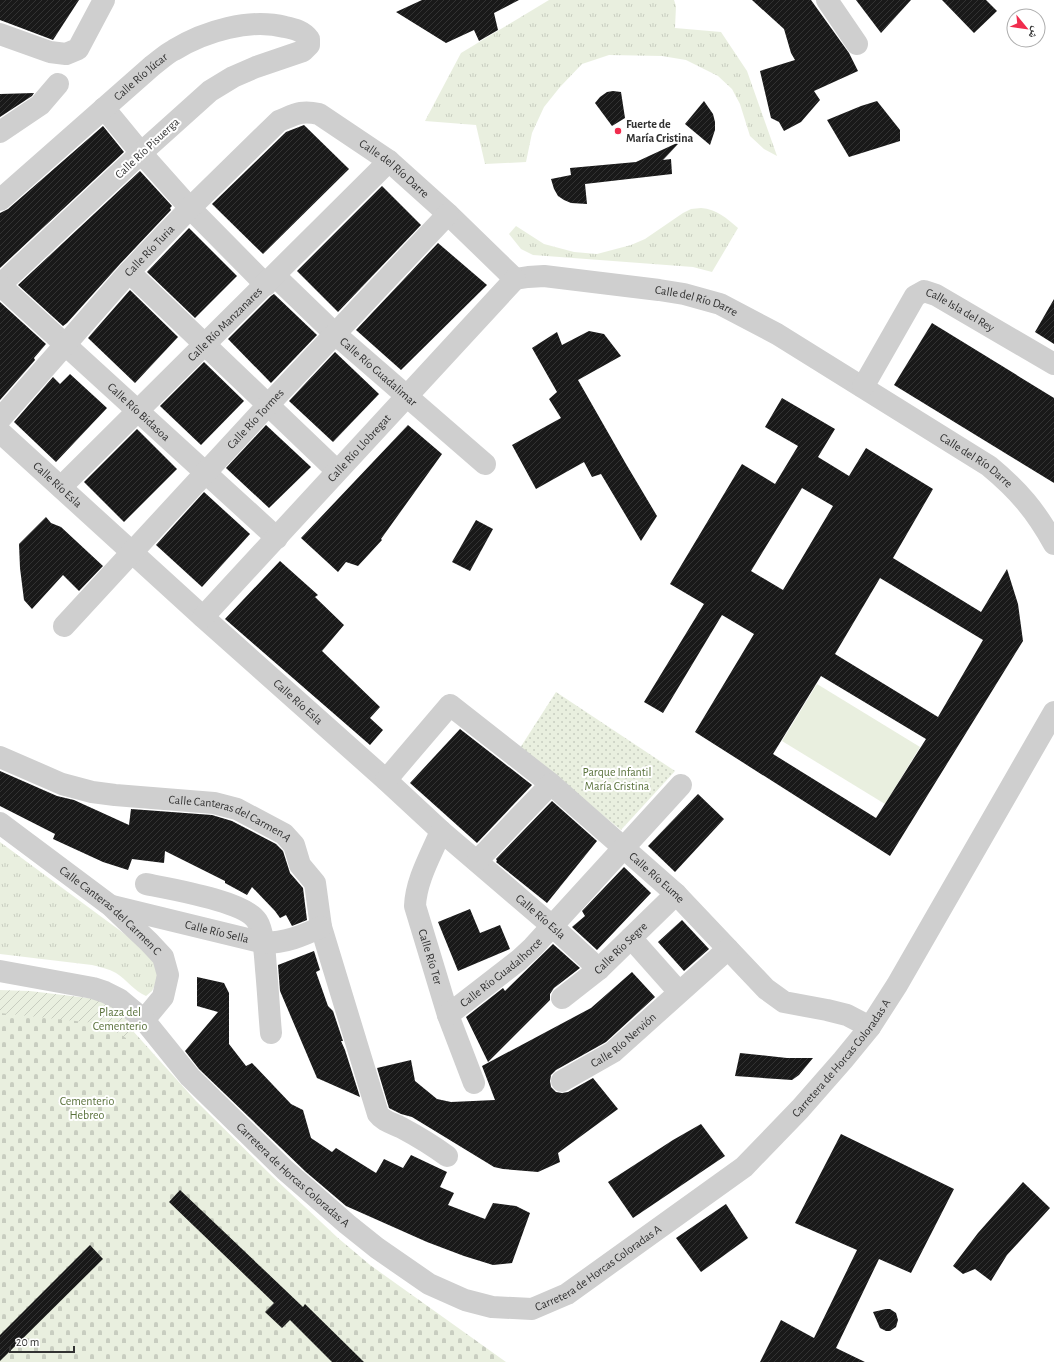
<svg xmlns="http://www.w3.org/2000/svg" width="1054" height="1362" font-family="'Alegreya Sans','Noto Naskh Arabic',sans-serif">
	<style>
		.grass { fill: url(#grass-tufts) }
		.cemetery { fill: url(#cemetery-stones) }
		.park { fill: url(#park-dots) }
		.garden { fill: url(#garden-furrows) }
		.pitch { fill: #e9efdf }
		.building { fill: url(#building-hatch); fill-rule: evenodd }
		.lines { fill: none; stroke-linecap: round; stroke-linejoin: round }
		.minor { stroke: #cfcfcf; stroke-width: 22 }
		.poi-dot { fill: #f02c4d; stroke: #fff; stroke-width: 1.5 }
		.labels { text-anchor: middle; stroke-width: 4; stroke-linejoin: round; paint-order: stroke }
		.street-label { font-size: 12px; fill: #323232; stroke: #fff }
		.poi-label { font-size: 12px; font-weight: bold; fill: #323232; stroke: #fff; text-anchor: start }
		.park-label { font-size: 12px; fill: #59713b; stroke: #fff }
	</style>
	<defs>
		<pattern id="grass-tufts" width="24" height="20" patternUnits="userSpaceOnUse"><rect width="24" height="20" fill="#e9efdf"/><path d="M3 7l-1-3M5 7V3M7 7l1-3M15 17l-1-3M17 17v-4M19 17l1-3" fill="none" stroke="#c8cdc0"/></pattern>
		<pattern id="cemetery-stones" width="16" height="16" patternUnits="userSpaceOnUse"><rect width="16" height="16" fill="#e9efdf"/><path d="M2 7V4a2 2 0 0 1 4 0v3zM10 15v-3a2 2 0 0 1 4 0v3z" fill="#c8cdc0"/></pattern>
		<pattern id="park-dots" width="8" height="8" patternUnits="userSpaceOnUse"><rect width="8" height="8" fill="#e9efdf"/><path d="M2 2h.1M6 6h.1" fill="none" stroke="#c8cdc0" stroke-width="1.8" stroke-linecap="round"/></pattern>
		<pattern id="garden-furrows" width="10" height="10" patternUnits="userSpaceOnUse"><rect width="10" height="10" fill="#e9efdf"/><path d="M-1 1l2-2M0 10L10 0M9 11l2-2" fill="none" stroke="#c8cdc0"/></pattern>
		<pattern id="building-hatch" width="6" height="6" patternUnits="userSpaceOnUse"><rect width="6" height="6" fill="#191919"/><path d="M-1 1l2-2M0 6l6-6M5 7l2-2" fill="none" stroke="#323232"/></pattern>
	</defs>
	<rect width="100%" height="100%" fill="#fff"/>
	<g class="grass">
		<path d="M549,0H674L676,6L675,28L721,32L747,71L777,156L764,149L750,136L740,104L732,89L718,76L686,60L662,56L609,55L582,64L560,87L544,107L532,133L526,162L485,164L476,125L425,121L461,53Z"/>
		<path d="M701,208C717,209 726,218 738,228L712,272L693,267L533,255L521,249L509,234L516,226L544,244L574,252L597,254L631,245L645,239L683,213L691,209Z"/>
		<path d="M0,842L145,949L155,961L159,977L152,991L146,996C134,991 127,980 116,973C109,969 100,967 92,965L0,954Z"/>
	</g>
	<path class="cemetery" d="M0,1001L124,1021L196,1101L272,1176L338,1238L370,1265L506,1362H0Z"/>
	<path class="park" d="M556,692L675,771L621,830L520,748Z"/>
	<path class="garden" d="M0,990L30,991L105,1000L142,1019L129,1040L104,1024L0,1013Z"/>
	<path class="pitch" d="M817,684L920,747L885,804L782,741Z"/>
	<g class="building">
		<path d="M0,0H79L53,40L0,20Z"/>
		<path d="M422,0H519L494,13L498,30L479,41L474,30L446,43L396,12Z"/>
		<path d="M752,0H811L849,53L858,71L814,91L820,100L801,122L784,131L779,122L771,118L760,71L795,60L791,53L784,29Z"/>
		<path d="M856,0H911L881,33Z"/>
		<path d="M942,0H986L997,11L974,33Z"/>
		<path d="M613,91L621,92L625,118L612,126L595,103L600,97L607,92Z"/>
		<path d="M34,93L32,96L0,117V94Z"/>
		<path d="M704,101L713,114L715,122V130L710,145L685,124Z"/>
		<path d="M877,101L900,130V141L849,157L827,120L861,106Z"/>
		<path d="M304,125L349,169L263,254L212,204L286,132Z"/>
		<path d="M103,126L124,152L0,268V213L8,209Z"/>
		<path d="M677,143L678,144L663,160L671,159L672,174L585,184L587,204L571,203L564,200L558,196L554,189L551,179L571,175L570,168L636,162Z"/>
		<path d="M140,171L172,206L170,208L171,210L120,264L67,323L63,326L18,285Z"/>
		<path d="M382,186L421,225L338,312L297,271Z"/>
		<path d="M189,228L237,276L195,318L147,272Z"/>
		<path d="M438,243L487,285L401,370L356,330Z"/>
		<path d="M130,290L178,337L135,383L88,338Z"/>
		<path d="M274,294L317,335L271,383L228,339L271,296Z"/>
		<path d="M1054,299V344L1035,332Z"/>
		<path d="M0,302L46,344L34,358L35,360L0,400Z"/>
		<path d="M932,323L1054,398V483L894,385Z"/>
		<path d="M589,331L604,334L621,356L578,380L626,464L657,516L641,541L601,474L592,477L584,462L536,489L512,445L561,418L549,399L557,392L532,348L557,332L562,345Z"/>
		<path d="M335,352L379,394L333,442L289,401Z"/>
		<path d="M204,362L244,401L201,445L160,406Z"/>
		<path d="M70,374L107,408L56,462L14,422L53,377L60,384Z"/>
		<path d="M782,398L835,429L818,457L849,476L866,448L933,489L893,558L981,612L1007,569L1018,604L1023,641L890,856L695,732L754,634L722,615L663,713L644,702L704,604L670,584L742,464L775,484L798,446L765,427ZM802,488L833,506L783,590L751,571ZM880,578L983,640L938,717L835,654ZM821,676L926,739L876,818L773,754Z"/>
		<path d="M266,425L311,467L269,508L226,468Z"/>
		<path d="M408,425L442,454L381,539L382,540L358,566L346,562L338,572L301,538Z"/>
		<path d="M137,429L177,469L124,522L84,482Z"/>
		<path d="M204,492L250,534L202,587L156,545Z"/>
		<path d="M46,517L51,523L61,527L103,566L79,591L63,575L32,609L24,600L20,568L19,544Z"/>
		<path d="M476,520L493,529L470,571L452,562Z"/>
		<path d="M280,561L318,595L315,597L344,625L322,651L380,707L370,718L383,730L370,745L225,619Z"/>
		<path d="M460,729L532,785L477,843L410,783Z"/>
		<path d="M0,771L57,796L74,800L129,825L131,809L212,815L232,821L276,844L283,851L290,873L303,888L307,920L292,926L286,915L280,918L275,911L252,887L247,895L225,883V881L165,851L164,863L132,859L128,870L103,862L53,839L55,834L0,806Z"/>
		<path d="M698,794L724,819L675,872L648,846Z"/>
		<path d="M552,801L597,841L547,903L496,862L497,861L496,859Z"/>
		<path d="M624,867L651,893L597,950L572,927L585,916L582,911Z"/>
		<path d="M470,909L480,933L500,925L510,949L458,971L438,922Z"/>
		<path d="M682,920L709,949L684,971L658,942Z"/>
		<path d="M553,944L580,968L554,988L550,994V1000L488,1062L466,1017L503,988L505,991Z"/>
		<path d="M314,951L320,970L316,972L328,1006L333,1011L343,1041H341L345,1050L360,1097L317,1078L280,991L278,965Z"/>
		<path d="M632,972L655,997L606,1042L556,1070L551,1075L550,1081L551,1087L556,1092L562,1093L568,1092L593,1078L618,1109L558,1153L560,1162L538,1172L503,1169L494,1167L412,1117L401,1114L389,1108L377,1068L411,1060L415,1081L437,1099L451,1102L495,1100L482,1066L591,1008Z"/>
		<path d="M197,977L224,983L229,993V1044L246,1066L252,1063L291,1104L303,1110L311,1138L332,1152L336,1148L376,1173L384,1159L403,1168L411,1155L447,1172L440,1187L454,1193L448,1205L485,1219L493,1203L516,1206L530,1213L512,1263L493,1265L464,1256L427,1242L346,1206L306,1172L199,1069L185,1051L218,1012L197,1006Z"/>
		<path d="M740,1053L787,1058H813L799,1075L792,1080L735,1076Z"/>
		<path d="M701,1124L725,1156L633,1218L608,1182L673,1140Z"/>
		<path d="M841,1134L954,1189L911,1273L879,1259L836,1348L865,1362H760L781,1320L814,1338L857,1250L795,1223Z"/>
		<path d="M1023,1182L1050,1208L1007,1255L991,1281L975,1269L963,1274L953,1266L978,1233Z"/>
		<path d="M180,1190L303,1307L305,1304L364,1362H332L290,1320L282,1328L265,1312L274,1303L169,1202Z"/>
		<path d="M726,1204L748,1238L701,1272L676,1238Z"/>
		<path d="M90,1245L103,1259L0,1361V1335Z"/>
		<path d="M886,1309H890L896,1313L898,1320L896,1327L890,1331H886L880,1328L873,1312Z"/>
	</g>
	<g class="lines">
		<g class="minor">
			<path d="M827,0L857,44"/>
			<path d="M0,34L50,52L66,54L78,49L104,0"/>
			<path d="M104,108L141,153L190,208L266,285"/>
			<path d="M0,132L40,105L58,84"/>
			<path id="s1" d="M0,200L152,66C159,61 166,54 174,50C205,31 250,18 285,27C295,29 303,31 309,39V45L303,51L256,67L233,77L210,91L141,153L0,285"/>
			<path d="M129,272L337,471"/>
			<path id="s2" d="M275,276L334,333L485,464"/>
			<path id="s3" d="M515,279L528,277L544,276L659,290L684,294L720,304L777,334L989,466C1018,490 1036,511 1054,544"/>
			<path id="s4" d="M0,285L277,538"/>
			<path id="s5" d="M863,387L915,296L924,291L936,295L1054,364"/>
			<path id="s6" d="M0,419L129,272L190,208L279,121C296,114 301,110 319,114L389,161L448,214L515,279"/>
			<path id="s7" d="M0,432L203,617L386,780L441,831L552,926L599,969"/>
			<path id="s8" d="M61,487L389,161"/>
			<path id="s9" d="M203,617L515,279"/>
			<path id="s10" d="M64,626L268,405L448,214"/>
			<path id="s11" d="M0,757L62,784L92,792L115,795L214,803L237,809L284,834L294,845L300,865L315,883L321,927L378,1114C384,1122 393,1123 402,1128C417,1136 432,1145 447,1156"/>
			<path id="s12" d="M386,780L450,705L551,784L676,894L766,989L784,1002L827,1010L847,1015L870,1027"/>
			<path id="s13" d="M0,823L111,906L149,942L163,957L168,975L163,997L144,1020"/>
			<path id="s14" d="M441,831C431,855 416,880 415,906L448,1015L474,1083"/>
			<path d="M477,861L551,784"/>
			<path d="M146,884C170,889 245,901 257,921C264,932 265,956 266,969C268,990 269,1011 271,1033"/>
			<path id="s15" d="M112,906L264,943C285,943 302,936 321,927"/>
			<path d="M631,938L679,992"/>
			<path id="s16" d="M0,971L93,988L105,992L119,999L144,1020L190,1077L285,1170L347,1224L377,1248L429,1284L465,1300L492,1307L532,1309L567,1294L744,1167L800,1109L843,1060L870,1027L897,985L1054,712"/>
			<path id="s17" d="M562,998L599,969L676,894"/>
			<path id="s18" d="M448,1015L519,960L533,947L681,785"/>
			<path id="s19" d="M562,1081L613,1052L728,949"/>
		</g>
	</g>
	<circle class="poi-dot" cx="618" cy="131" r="4"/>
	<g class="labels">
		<g class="street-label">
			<text dy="4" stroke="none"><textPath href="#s1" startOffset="187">Calle Río Júcar</textPath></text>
			<text transform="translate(147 148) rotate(-43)" y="4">Calle Río Pisuerga</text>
			<text dy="4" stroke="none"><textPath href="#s6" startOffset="543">Calle del Río Darre</textPath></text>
			<text dy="4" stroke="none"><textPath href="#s6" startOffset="225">Calle Río Turia</textPath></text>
			<text dy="4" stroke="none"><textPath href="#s3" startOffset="184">Calle del Río Darre</textPath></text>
			<text dy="4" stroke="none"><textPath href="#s5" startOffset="156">Calle Isla del Rey</textPath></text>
			<text dy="4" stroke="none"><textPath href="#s8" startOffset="231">Calle Río Manzanares</textPath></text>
			<text dy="4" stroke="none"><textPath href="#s2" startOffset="141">Calle Río Guadalimar</textPath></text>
			<text dy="4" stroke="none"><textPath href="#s4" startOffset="188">Calle Río Bidasoa</textPath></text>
			<text dy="4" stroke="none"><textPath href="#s10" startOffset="282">Calle Río Tormes</textPath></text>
			<text dy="4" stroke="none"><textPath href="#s9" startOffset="230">Calle Río Llobregat</textPath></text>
			<text dy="4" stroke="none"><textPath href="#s3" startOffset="508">Calle del Río Darre</textPath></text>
			<text dy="4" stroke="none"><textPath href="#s7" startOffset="78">Calle Río Esla</textPath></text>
			<text dy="4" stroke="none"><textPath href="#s7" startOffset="402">Calle Río Esla</textPath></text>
			<text dy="4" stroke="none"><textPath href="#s11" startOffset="241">Calle Canteras del Carmen A</textPath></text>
			<text dy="4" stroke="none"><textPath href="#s12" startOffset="368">Calle Río Eume</textPath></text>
			<text dy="4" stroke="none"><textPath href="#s13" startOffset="141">Calle Canteras del Carmen C</textPath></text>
			<text dy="4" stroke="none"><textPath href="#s7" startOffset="726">Calle Río Esla</textPath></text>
			<text dy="4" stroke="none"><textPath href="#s15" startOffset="108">Calle Río Sella</textPath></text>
			<text dy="4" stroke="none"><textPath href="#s17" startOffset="77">Calle Río Segre</textPath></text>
			<text dy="4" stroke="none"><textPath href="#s14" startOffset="133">Calle Río Ter</textPath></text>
			<text dy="4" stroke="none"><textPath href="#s18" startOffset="68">Calle Río Guadalhorce</textPath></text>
			<text dy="4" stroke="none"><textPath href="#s19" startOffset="74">Calle Río Nervión</textPath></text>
			<text dy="4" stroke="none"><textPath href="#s16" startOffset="1055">Carretera de Horcas Coloradas A</textPath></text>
			<text dy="4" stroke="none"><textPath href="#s16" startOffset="371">Carretera de Horcas Coloradas A</textPath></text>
			<text dy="4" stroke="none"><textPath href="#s16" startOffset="731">Carretera de Horcas Coloradas A</textPath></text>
		</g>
		<g class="poi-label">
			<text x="626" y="128">Fuerte de<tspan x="626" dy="14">María Cristina</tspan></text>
		</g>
		<g class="park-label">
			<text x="617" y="776">Parque Infantil<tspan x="617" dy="14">María Cristina</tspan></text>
			<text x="120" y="1016">Plaza del<tspan x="120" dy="14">Cementerio</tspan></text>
			<text x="87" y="1105">Cementerio<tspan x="87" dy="14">Hebreo</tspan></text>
		</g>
	</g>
	<g transform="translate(1026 28) rotate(119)"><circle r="19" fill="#ffffff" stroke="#adadad"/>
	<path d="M0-3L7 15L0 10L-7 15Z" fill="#f02c4d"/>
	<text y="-6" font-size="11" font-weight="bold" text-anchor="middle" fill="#323232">ش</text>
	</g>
	<path d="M10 1346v6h64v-6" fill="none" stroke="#323232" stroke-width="2"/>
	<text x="16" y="1346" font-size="12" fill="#323232" stroke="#ffffff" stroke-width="3" paint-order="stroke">20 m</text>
</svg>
